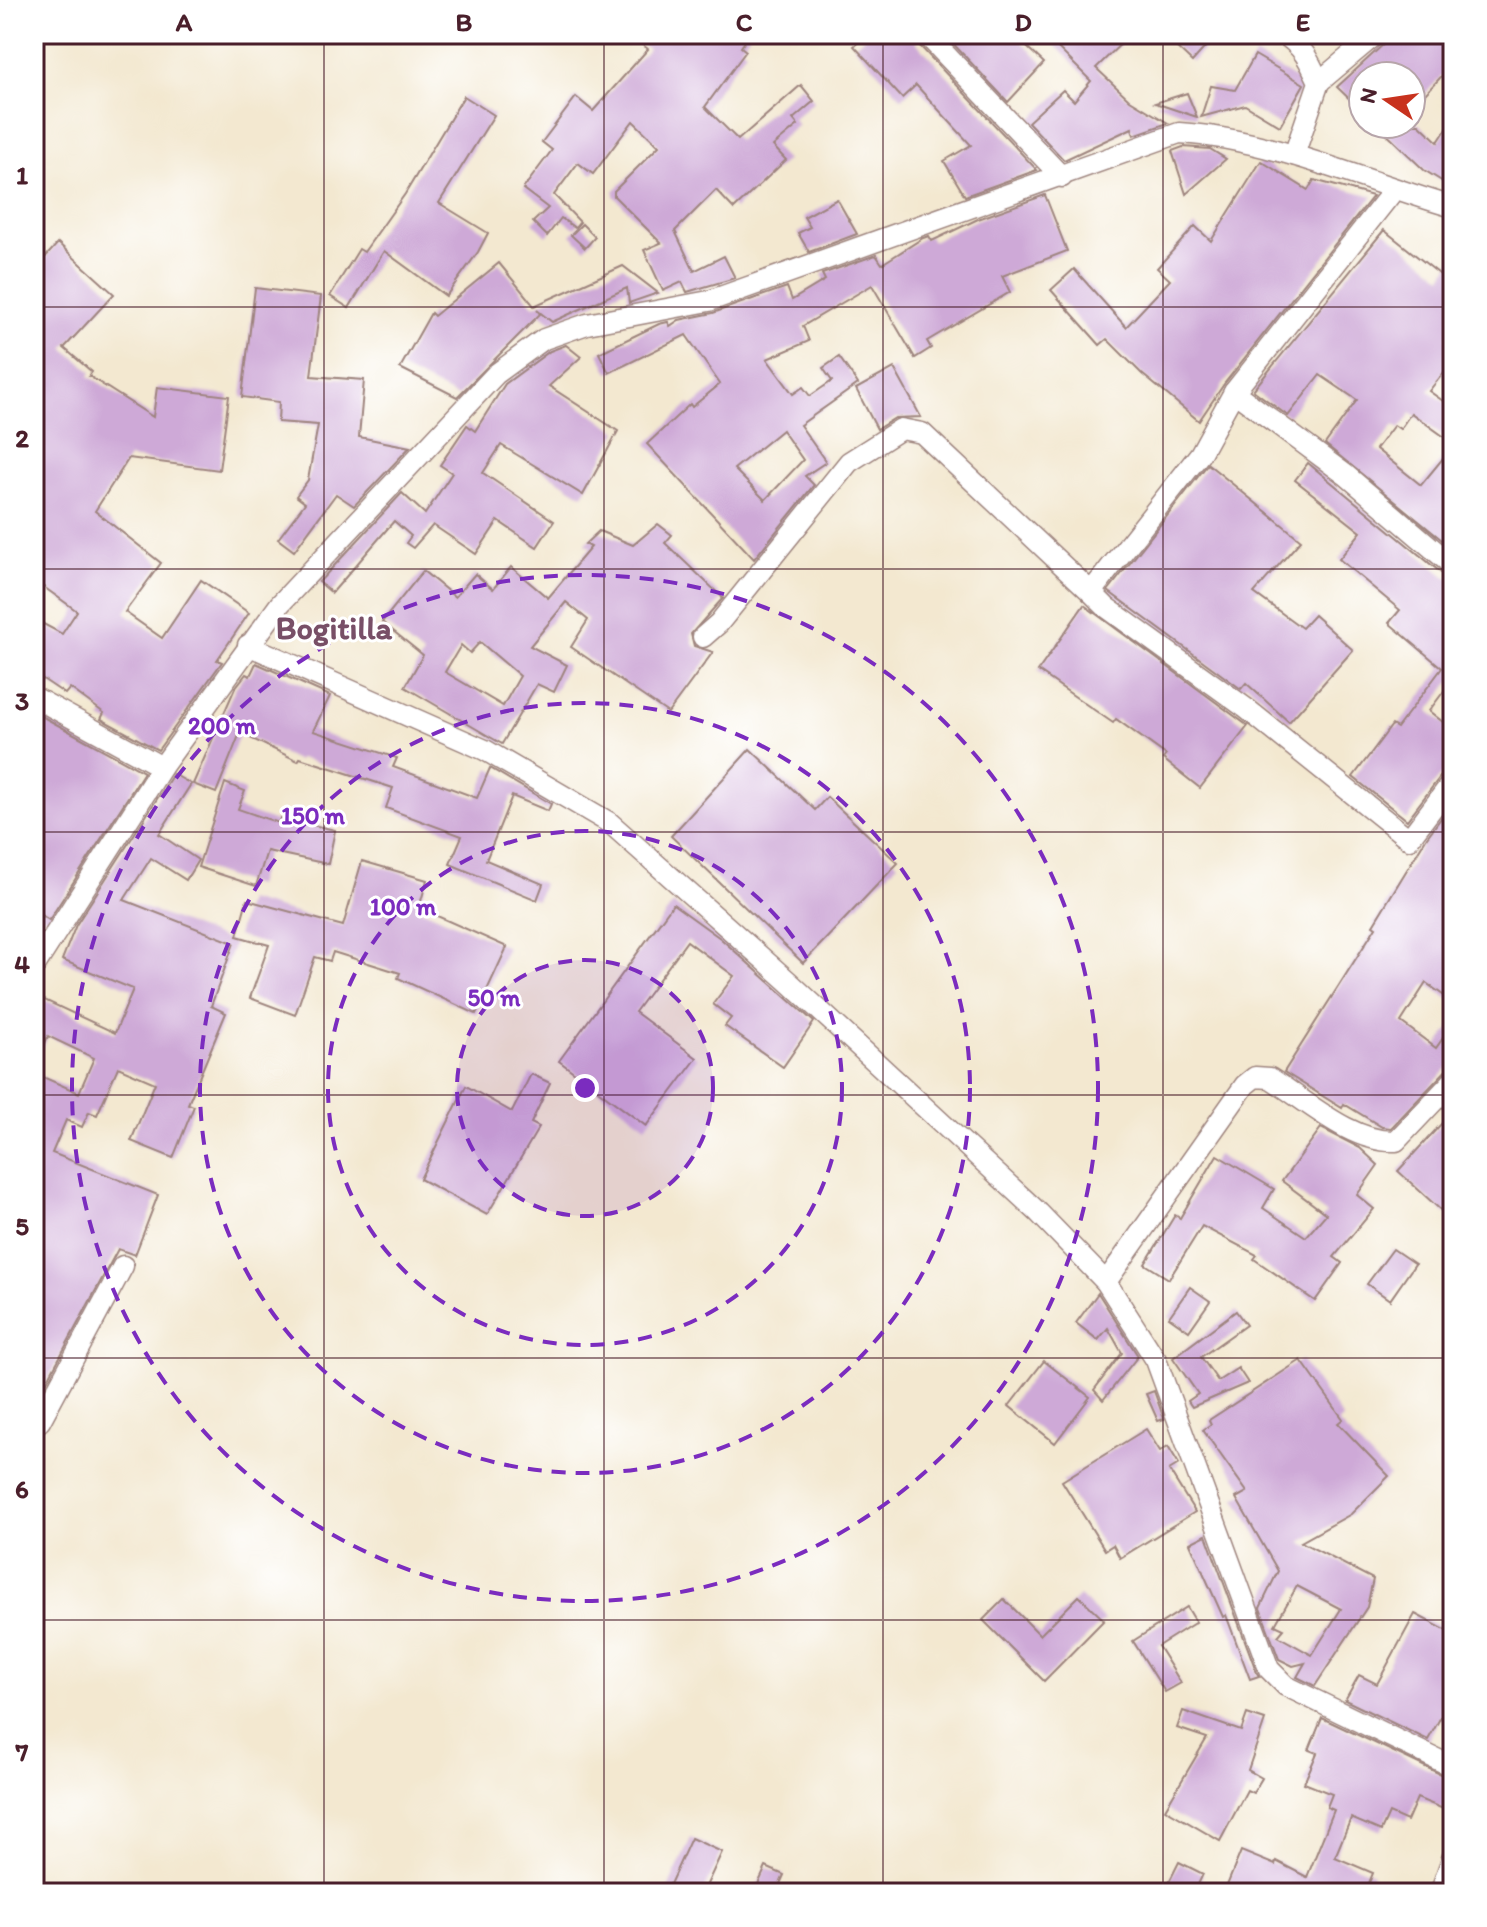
<svg xmlns="http://www.w3.org/2000/svg" width="1487" height="1927" font-family="Itim,sans-serif">
	<style>
		.building { fill: #cea9d7; fill-rule: evenodd }
		.lines { fill: none; stroke-linecap: round; stroke-linejoin: round }
		.street-casing { stroke: #9e847e; stroke-width: 23 }
		.street { stroke: #fff; stroke-width: 20 }
		.grid { fill: none; stroke: #4a1f2b; stroke-width: 2; stroke-opacity: 0.55 }
		.ring { fill: none; stroke: #7b2cbf; stroke-width: 4; stroke-dasharray: 14 10 }
		.labels { text-anchor: middle; stroke-width: 6; stroke-linejoin: round; paint-order: stroke }
		.quarter-label { font-size: 32px; font-weight: bold; fill: #784f67; stroke: #fff }
		.centre { fill: #7b2cbf; stroke: #fff; stroke-width: 4 }
		.ring-label { font-size: 24px; text-anchor: middle; font-weight: bold; fill: #7b2cbf; stroke: #fff; stroke-width: 6; stroke-linejoin: round; paint-order: stroke }
		.neatline { fill: none; stroke: #4a1f2b; stroke-width: 3 }
		.grid-label { font-size: 26px; text-anchor: middle; font-weight: bold; fill: #4a1f2b }
	</style>
	<rect width="100%" height="100%" fill="#fff"/>
	<filter id="ink" filterUnits="userSpaceOnUse"><feTurbulence type="fractalNoise" baseFrequency=".0125" numOctaves="2"/><feDisplacementMap in="SourceGraphic" scale="16" xChannelSelector="R" yChannelSelector="G"/><feConvolveMatrix kernelMatrix="1 2 1 2 8 2 1 2 1" color-interpolation-filters="sRGB"/></filter>
	<filter id="wash" filterUnits="userSpaceOnUse"><feTurbulence type="fractalNoise" baseFrequency=".006" numOctaves="4" result="noise"/><feDisplacementMap in="SourceGraphic" scale="32" xChannelSelector="R" yChannelSelector="G"/><feGaussianBlur stdDeviation="1.8" result="paint"/><feColorMatrix in="noise" values="0 0 0 0 0 0 0 0 0 0 0 0 0 0 0 0 0 1.4 0 .05"/><feComposite in="paint" operator="in"/></filter>
	<g filter="url(#wash)">
		<rect width="100%" height="100%" fill="#f3e8d0"/>
		<g id="blocks">
			<g class="building">
				<path d="M650,34H750L741,47L746,51L705,107L738,140L801,85L814,101L793,119L798,125L773,146L786,160L734,209L716,190L675,231L694,271L724,256L735,278L687,292L682,282L663,291L644,250L661,243L614,196V191L659,146L633,121L593,174L578,163L554,195L580,222L575,228L561,218L547,236L533,222L548,208L523,189L552,150L542,142L576,97L593,111L648,49L643,45Z"/>
				<path d="M867,34H913L917,43L1037,170L965,196L944,161L971,145L916,85L902,98L854,46Z"/>
				<path d="M944,34H1013L1044,63L1008,102Z"/>
				<path d="M1062,34H1131L1096,68L1130,100L1168,123L1134,135L1132,128L1064,160L1028,122L1063,90L1074,101L1091,81L1053,43Z"/>
				<path d="M1181,34H1217L1192,62L1173,44Z"/>
				<path d="M1389,34H1439L1453,47V64L1411,109V76H1363V112L1337,87L1384,44Z"/>
				<path d="M1255,55L1304,84L1280,126L1245,105L1201,117L1211,86L1235,90Z"/>
				<path d="M1187,93L1197,117L1155,103Z"/>
				<path d="M464,96L494,115L439,203L488,233L478,252L446,296L384,251L349,308L330,296L359,249L364,252L405,194Z"/>
				<path d="M1453,119V188L1424,170L1376,124H1419L1438,142Z"/>
				<path d="M1183,147L1210,149L1226,159L1186,194L1172,151Z"/>
				<path d="M1261,161L1308,190L1314,180L1373,196L1224,384L1199,421L1142,374L1107,339L1100,345L1051,290L1074,269L1126,327L1170,280L1157,268L1195,226L1211,241Z"/>
				<path d="M1045,195L1067,251L1002,276L1010,292L927,341L931,348L915,358L872,285L803,326L809,341L767,359L793,394L803,387L810,396L832,381L823,368L839,357L858,384L800,425L826,462L805,476L814,485L754,559L647,444L690,404L692,407L720,384L686,335L609,373L599,353L659,324L668,322L670,326L679,320L713,313L787,287L792,300L825,280L822,274L876,255L882,264L923,238L929,236L932,241L978,219ZM782,430L803,460L765,500L734,469Z"/>
				<path d="M837,199L857,234L809,252L798,233L810,227L804,217Z"/>
				<path d="M582,224L595,237L585,248L571,235Z"/>
				<path d="M1384,230L1443,277L1453,257V330L1446,338L1453,343V361L1429,391L1453,408V443L1411,413L1400,429L1394,425L1376,449L1421,485L1453,446V549L1325,444L1357,400L1320,375L1288,416L1253,390Z"/>
				<path d="M58,243L114,294L64,348L92,372L89,376L153,417L157,387L229,396L219,470L129,458L95,511L161,563L125,612L162,638L201,580L249,613L217,660L222,662L158,750L101,719L104,713L70,688L65,694L34,673V619L62,634L77,611L34,580V270Z"/>
				<path d="M499,263L534,306L623,266L658,293L629,303L627,288L552,322L537,310L540,314L457,397L400,368L431,313L434,316Z"/>
				<path d="M255,288L321,296L311,376L364,380L359,437L410,447L354,506L336,494L294,551L278,539L305,503L296,496L308,480L318,425L278,422L279,402L242,397Z"/>
				<path d="M566,345L581,357L549,386L618,431L583,495L501,445L483,473L554,521L537,547L498,521L476,554L433,525L413,548L406,543L411,536L394,521L332,593L319,582L402,493L425,514L452,473L440,465L467,425L475,431L505,384L550,351Z"/>
				<path d="M894,368L921,417L895,418L877,429L856,389Z"/>
				<path d="M1308,463L1445,576L1453,579V679L1429,711L1453,730V768L1443,773L1407,820L1353,777L1392,725L1397,728L1442,668L1389,623L1400,610L1339,559L1361,532L1295,480Z"/>
				<path d="M1208,464L1301,540L1254,593L1302,628L1314,615L1353,650L1289,722L1246,683L1241,689L1108,591Z"/>
				<path d="M658,524L672,535L665,543L723,598L691,634L694,646L713,652L668,713L571,647L588,620L566,602L530,646L567,665L554,692L537,684L502,744L405,687L423,655L382,622L423,571L455,597L475,574L493,589L511,567L548,598L591,547L585,544L599,531L633,545ZM480,642L520,676L503,706L445,672L461,645L470,653Z"/>
				<path d="M1084,605L1248,726L1200,788L1163,759L1166,755L1116,719L1113,723L1038,671Z"/>
				<path d="M256,663L330,696L313,731L397,758L393,767L477,798L490,768L551,804L548,811L512,796L486,860L543,884L537,900L450,864L462,836L386,808L393,788L300,758L298,761L240,733L216,793L193,784L235,688L246,674L250,676Z"/>
				<path d="M34,712L144,772L49,920L34,910Z"/>
				<path d="M750,749L815,810L827,797L898,863L803,963L671,836Z"/>
				<path d="M173,774L191,784L159,834L198,860L186,880L151,858L124,900L234,943L211,1006L226,1013L188,1104L194,1106L173,1158L131,1141L155,1083L118,1067L97,1115L89,1112L82,1127L66,1120L52,1153L158,1195L135,1255L118,1249L34,1405V1073L79,1093L94,1058L48,1036L34,1069V995L115,1033L133,989L62,960L76,925Z"/>
				<path d="M225,783L245,791L238,809L279,823L280,818L335,830L328,864L267,851L256,886L198,867Z"/>
				<path d="M1453,802V1002L1426,983L1401,1022L1436,1048L1453,1024V1063L1391,1128L1382,1127L1344,1104L1342,1108L1284,1072L1376,927L1373,925L1427,837Z"/>
				<path d="M362,861L427,880L419,908L507,947L476,1014L398,978L400,973L333,952L330,961L315,957L295,1015L250,998L269,945L237,936L247,900L343,926Z"/>
				<path d="M673,904L720,938L814,1022L783,1067L725,1026L731,1018L713,1004L734,976L687,941L635,1012L697,1058L646,1126L559,1061Z"/>
				<path d="M531,1074L550,1083L531,1123L539,1127L487,1215L420,1179L466,1086L512,1112Z"/>
				<path d="M1453,1111V1205L1445,1214L1398,1171Z"/>
				<path d="M1321,1128L1360,1148L1378,1165L1357,1195L1374,1209L1334,1257L1342,1263L1315,1301L1254,1259L1257,1255L1202,1226L1169,1279L1145,1264L1175,1215L1180,1218L1217,1155L1274,1189L1263,1208L1306,1237L1326,1214L1282,1181Z"/>
				<path d="M1393,1249L1415,1264L1390,1300L1367,1284Z"/>
				<path d="M1190,1287L1210,1301L1189,1331L1169,1317Z"/>
				<path d="M1098,1293L1138,1356L1103,1400L1094,1390L1122,1353L1108,1328L1098,1340L1076,1323Z"/>
				<path d="M1236,1311L1246,1325L1201,1357L1218,1381L1238,1368L1248,1383L1192,1407L1188,1401L1198,1394L1173,1358Z"/>
				<path d="M1301,1360L1343,1419L1338,1423L1389,1476L1351,1514L1301,1542L1373,1579L1367,1607L1315,1686L1297,1677L1305,1663L1293,1666L1279,1659L1260,1608L1278,1571L1236,1498L1247,1492L1203,1430L1211,1424L1209,1420ZM1297,1586L1341,1609L1312,1655L1278,1636L1284,1629L1275,1625Z"/>
				<path d="M1044,1361L1090,1397L1055,1443L1009,1406Z"/>
				<path d="M1154,1391L1164,1419L1158,1421L1146,1394Z"/>
				<path d="M1146,1429L1160,1451L1168,1446L1179,1464L1169,1470L1195,1512L1120,1558L1113,1545L1105,1550L1062,1481Z"/>
				<path d="M1206,1535L1257,1673L1259,1676L1250,1679L1226,1615L1223,1617L1190,1543Z"/>
				<path d="M1079,1596L1104,1620L1044,1681L983,1620L1004,1599L1040,1635Z"/>
				<path d="M1187,1607L1196,1622L1158,1646L1181,1683L1165,1692L1133,1641Z"/>
				<path d="M1415,1614L1453,1634V1695L1428,1740L1345,1700L1359,1675L1377,1684Z"/>
				<path d="M1183,1711L1241,1731L1247,1714L1265,1720L1248,1770L1262,1778L1253,1793L1247,1790L1220,1841L1165,1809L1207,1738L1177,1728Z"/>
				<path d="M1322,1718L1453,1780V1813L1417,1798L1407,1821L1389,1813L1381,1831L1351,1818L1335,1857L1373,1873L1365,1893H1224L1241,1851L1275,1865L1276,1861L1307,1877L1334,1810L1327,1807L1332,1794L1304,1783L1317,1753L1309,1750Z"/>
				<path d="M691,1838L722,1852L703,1893H666Z"/>
				<path d="M1179,1862L1203,1874L1194,1893H1175L1166,1888Z"/>
				<path d="M766,1867L784,1875L776,1893H754Z"/>
			</g>
		</g>
	</g>
	<g filter="url(#ink)">
		<use href="#blocks" fill-opacity="0" stroke="#9e847e" stroke-width="2"/>
		<g class="lines">
			<g class="street-casing">
				<g id="street">
					<path d="M926,34L1062,177"/>
					<path d="M1283,34C1303,46 1310,62 1319,82L1294,155"/>
					<path d="M1319,82L1376,34"/>
					<path d="M1394,190L1234,392L1200,454L1091,592L1106,607L1247,709L1409,839L1453,781"/>
					<path d="M1234,392L1346,475L1453,566"/>
					<path d="M703,637L719,623L849,462L901,429L922,433L1091,592"/>
					<path d="M248,645L485,750L610,823L788,981L1039,1213L1106,1282L1156,1360L1269,1669L1286,1686L1453,1767"/>
					<path d="M34,697L162,767"/>
					<path d="M34,967L162,767L280,604L496,374L544,339L587,324L709,301L1179,133C1274,139 1363,181 1453,207"/>
					<path d="M1106,1282L1245,1085L1255,1077L1270,1078C1307,1101 1352,1143 1396,1141L1453,1081"/>
					<path d="M34,1426L40,1421L123,1266"/>
					<path d="M1440,1893L1453,1856"/>
				</g>
			</g>
			<use href="#street" class="street"/>
		</g>
	</g>
	<path class="grid" d="M324,34V1893M604,34V1893M883,34V1893M1163,34V1893M34,307H1453M34,569H1453M34,832H1453M34,1095H1453M34,1358H1453M34,1620H1453"/>
	<circle cx="585" cy="1088" r="128" fill="#7b2cbf" fill-opacity=".12"/>
	<g class="ring">
		<circle cx="585" cy="1088" r="128"/>
		<circle cx="585" cy="1088" r="257"/>
		<circle cx="585" cy="1088" r="385"/>
		<circle cx="585" cy="1088" r="513"/>
	</g>
	<g class="labels">
		<g class="quarter-label">
			<text x="334" y="639">Bogitilla</text>
		</g>
	</g>
	<circle cx="585" cy="1088" r="12" class="centre"/>
	<g class="ring-label">
		<text x="222" y="734">200 m</text>
		<text x="313" y="824">150 m</text>
		<text x="403" y="915">100 m</text>
		<text x="494" y="1006">50 m</text>
	</g>
	<rect width="1487" height="1927" fill="none" stroke="#fff" stroke-width="88"/>
	<g transform="translate(1387 100) rotate(283)"><circle r="38" fill="#ffffff" stroke="#b7a5aa" stroke-width="2"/>
	<path d="M0-6L14 30L0 20L-14 30Z" fill="#c8321e"/>
	<text y="-12" font-size="22" font-weight="bold" text-anchor="middle" fill="#4a1f2b">N</text>
	</g>
	<rect x="44" y="44" width="1399" height="1839" class="neatline"/>
	<g class="grid-label">
		<text x="184" y="31">A</text>
		<text x="464" y="31">B</text>
		<text x="744" y="31">C</text>
		<text x="1023" y="31">D</text>
		<text x="1303" y="31">E</text>
		<text x="22" y="184">1</text>
		<text x="22" y="447">2</text>
		<text x="22" y="710">3</text>
		<text x="22" y="973">4</text>
		<text x="22" y="1235">5</text>
		<text x="22" y="1498">6</text>
		<text x="22" y="1761">7</text>
	</g>
</svg>
